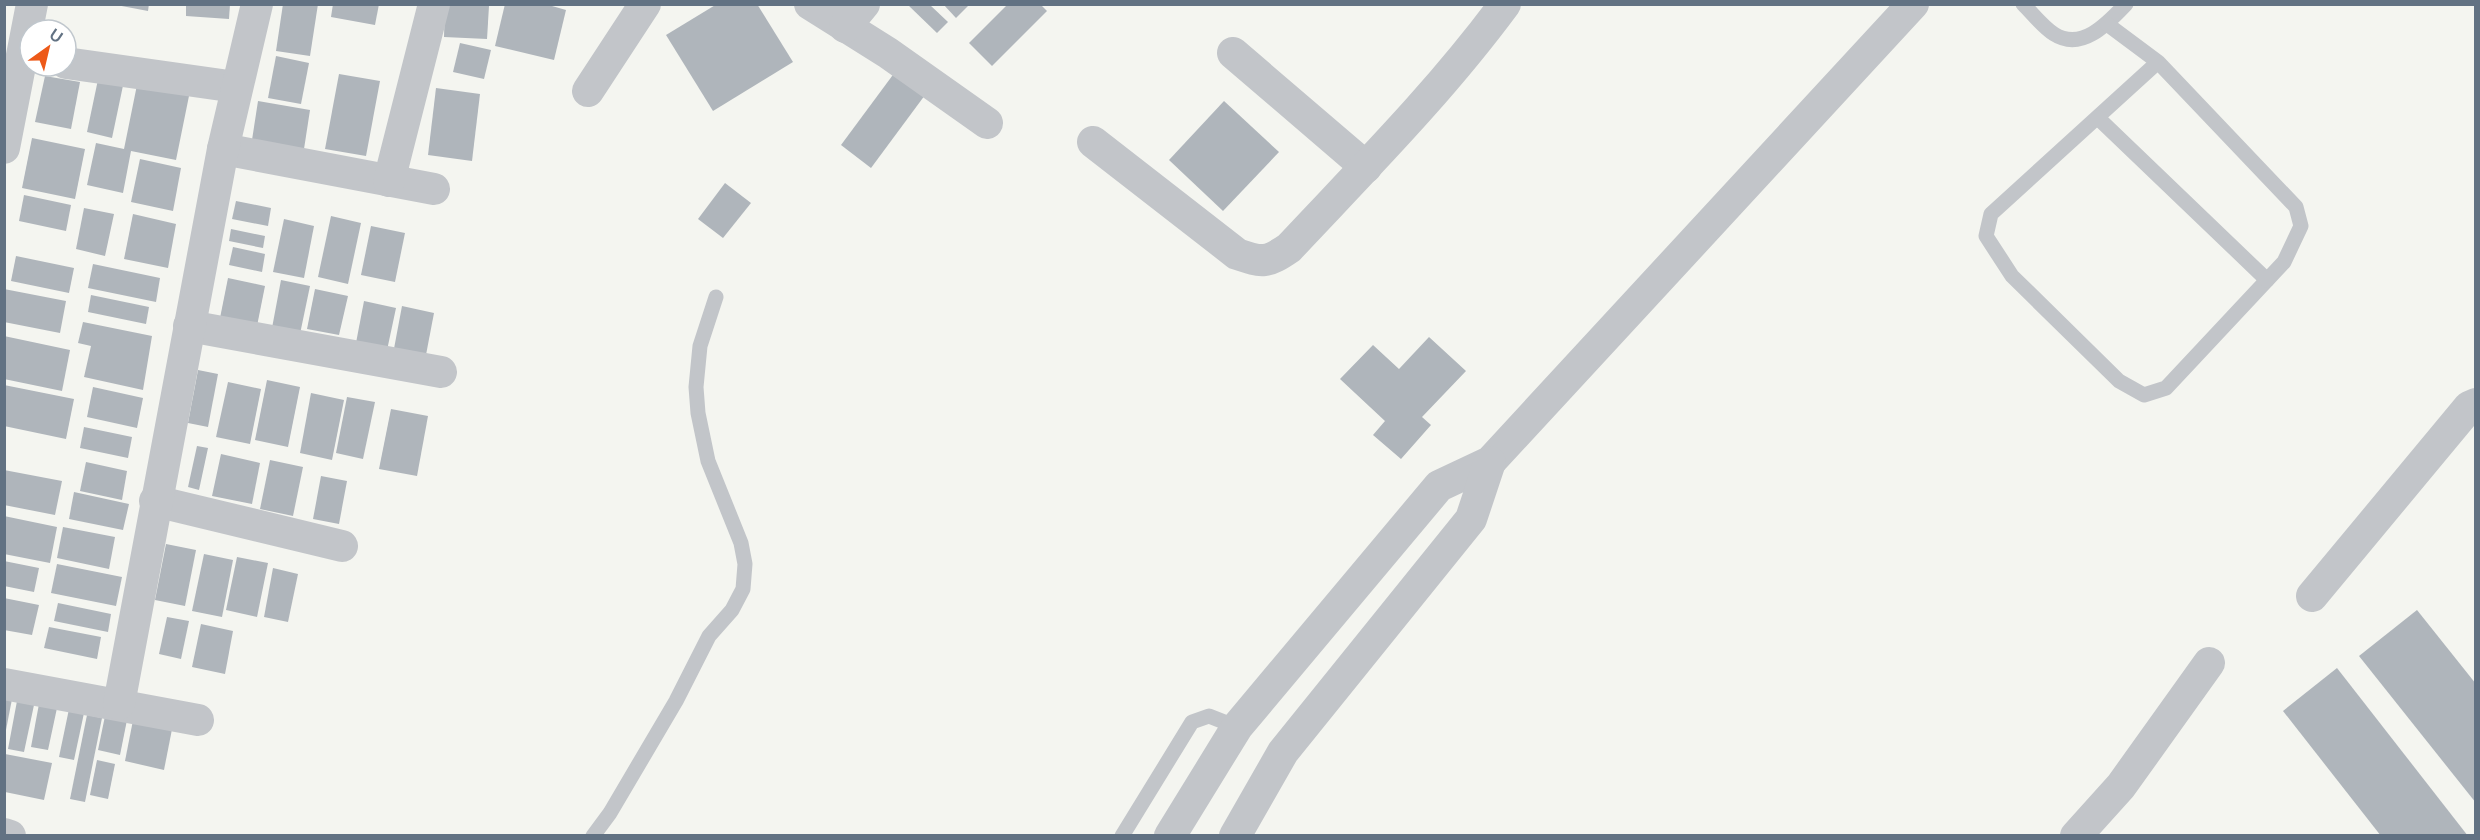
<svg xmlns="http://www.w3.org/2000/svg" width="2480" height="840" font-family="Lato,sans-serif">
	<style>
		.building { fill: #afb5bb }
		.lines { fill: none; stroke-linecap: round; stroke-linejoin: round }
		.lane { stroke: #c2c5c9; stroke-width: 15 }
		.street { stroke: #c2c5c9; stroke-width: 32 }
	</style>
	<rect width="100%" height="100%" fill="#f4f5f0"/>
	<g class="building">
		<path d="M111,4H149L148,11Z"/>
		<path d="M186,4H230L229,19L186,16Z"/>
		<path d="M283,4H318L310,56L276,51Z"/>
		<path d="M333,4H379L375,25L331,17Z"/>
		<path d="M445,4L489,6L487,39L444,37Z"/>
		<path d="M505,4H545L566,10L554,60L495,46Z"/>
		<path d="M717,4H757L793,62L713,111L666,35Z"/>
		<path d="M943,4H970L956,18Z"/>
		<path d="M1008,4H1040L1047,11L992,66L969,43Z"/>
		<path d="M908,5H930L948,22L937,33Z"/>
		<path d="M460,43L491,50L484,79L453,72Z"/>
		<path d="M276,56L309,63L301,104L268,98Z"/>
		<path d="M898,68L928,91L871,168L841,145Z"/>
		<path d="M100,70L125,76L112,138L87,132Z"/>
		<path d="M339,74L380,81L366,156L325,149Z"/>
		<path d="M45,76L80,82L71,129L35,122Z"/>
		<path d="M138,80L190,91L176,160L131,151L123,193L87,185L96,143L124,149Z"/>
		<path d="M436,88L480,94L472,161L428,155Z"/>
		<path d="M258,101L310,110L304,149L252,140Z"/>
		<path d="M1224,101L1279,152L1223,211L1169,160Z"/>
		<path d="M32,138L85,149L75,199L22,188Z"/>
		<path d="M140,159L181,168L173,211L131,202Z"/>
		<path d="M725,183L751,203L723,238L698,219Z"/>
		<path d="M24,195L71,205L66,231L19,221Z"/>
		<path d="M236,201L271,208L268,226L232,219Z"/>
		<path d="M84,208L114,214L105,256L76,249Z"/>
		<path d="M133,214L176,224L168,268L124,259Z"/>
		<path d="M331,216L361,223L348,284L318,277Z"/>
		<path d="M284,219L314,226L304,278L273,272Z"/>
		<path d="M371,226L405,233L395,282L361,275Z"/>
		<path d="M231,229L265,236L263,248L229,241Z"/>
		<path d="M233,247L265,254L262,272L229,265Z"/>
		<path d="M16,256L74,268L69,293L11,281Z"/>
		<path d="M93,264L160,278L156,302L88,288Z"/>
		<path d="M228,278L265,286L257,326L220,318Z"/>
		<path d="M281,280L310,286L300,334L272,328Z"/>
		<path d="M4,289L66,301L60,333L4,322Z"/>
		<path d="M315,289L348,296L339,335L307,329Z"/>
		<path d="M91,295L149,307L146,324L88,312Z"/>
		<path d="M364,301L396,308L386,355L355,348Z"/>
		<path d="M402,306L434,313L425,360L393,354Z"/>
		<path d="M83,322L152,336L143,390L84,377L91,346L78,343Z"/>
		<path d="M4,336L70,350L62,391L4,379Z"/>
		<path d="M1429,337L1466,371L1422,417L1431,425L1401,459L1373,435L1385,421L1340,379L1373,345L1399,369Z"/>
		<path d="M198,370L218,374L208,427L188,423Z"/>
		<path d="M267,380L300,387L288,447L255,440Z"/>
		<path d="M228,382L261,389L250,444L216,437Z"/>
		<path d="M4,385L74,399L66,439L4,426Z"/>
		<path d="M93,387L143,398L137,428L87,417Z"/>
		<path d="M311,393L344,400L332,460L300,453Z"/>
		<path d="M347,397L375,402L363,459L336,453Z"/>
		<path d="M391,409L428,416L417,476L379,469Z"/>
		<path d="M84,427L132,437L128,458L80,448Z"/>
		<path d="M197,446L208,448L199,490L188,487Z"/>
		<path d="M221,454L260,463L252,504L212,496Z"/>
		<path d="M270,460L303,467L293,516L260,509Z"/>
		<path d="M86,462L127,471L122,500L80,491Z"/>
		<path d="M4,470L62,481L55,515L4,505Z"/>
		<path d="M321,476L347,481L339,524L313,519Z"/>
		<path d="M74,492L129,504L123,530L69,519Z"/>
		<path d="M4,516L57,527L50,563L4,554Z"/>
		<path d="M63,527L115,537L109,569L57,558Z"/>
		<path d="M166,544L196,550L185,606L155,600Z"/>
		<path d="M204,554L233,560L222,617L192,611Z"/>
		<path d="M237,557L268,563L257,617L226,610Z"/>
		<path d="M4,561L39,568L34,592L4,586Z"/>
		<path d="M57,564L122,577L116,606L51,593Z"/>
		<path d="M273,568L298,574L288,622L264,617Z"/>
		<path d="M4,598L39,605L32,635L4,630Z"/>
		<path d="M58,603L111,614L108,632L54,621Z"/>
		<path d="M2417,610L2476,684V803L2359,656Z"/>
		<path d="M167,617L189,621L181,659L159,654Z"/>
		<path d="M201,624L233,631L225,674L192,667Z"/>
		<path d="M49,627L101,637L97,659L44,648Z"/>
		<path d="M2337,668L2468,836H2381L2283,711Z"/>
		<path d="M4,697L12,699L6,730H4Z"/>
		<path d="M17,701L34,705L24,752L8,749Z"/>
		<path d="M39,704L57,708L48,750L31,747Z"/>
		<path d="M69,709L84,713L74,760L59,757Z"/>
		<path d="M135,710L174,719L164,770L125,761Z"/>
		<path d="M87,715L102,718L85,802L70,799Z"/>
		<path d="M105,716L127,720L120,755L98,750Z"/>
		<path d="M5,754L52,763L44,800L5,792Z"/>
		<path d="M97,760L115,764L108,799L90,795Z"/>
	</g>
	<g class="lines">
		<g class="lane">
			<path d="M2023,4C2033,14 2043,27 2054,34C2082,52 2108,23 2126,4"/>
			<path d="M2107,24L2158,62L2296,207L2301,226L2284,262L2166,388L2144,395L2119,381L2012,276L1986,236L1991,214L2158,62"/>
			<path d="M2098,118L2267,280"/>
			<path d="M593,836L610,813L676,701L709,636L732,610L743,589L745,564L741,543L708,461L698,413L696,387L700,346L716,297"/>
			<path d="M1122,836L1192,722L1209,716L1237,727"/>
		</g>
		<g class="street">
			<path d="M810,4L888,53L987,123"/>
			<path d="M845,27L864,4"/>
			<path d="M1233,53L1366,167"/>
			<path d="M66,63L236,87"/>
			<path d="M588,91L645,4"/>
			<path d="M1093,142L1237,254C1263,263 1267,263 1289,248C1364,168 1440,92 1505,4"/>
			<path d="M4,148L32,4"/>
			<path d="M223,149L434,189"/>
			<path d="M389,181L434,4"/>
			<path d="M189,326L441,372"/>
			<path d="M155,501L342,546"/>
			<path d="M2312,596L2469,407L2476,404"/>
			<path d="M4,684L198,720"/>
			<path d="M119,704L223,149L257,4"/>
			<path d="M4,834L10,836"/>
			<path d="M1170,836L1237,727L1439,486L1490,462L1913,4"/>
			<path d="M1235,836L1283,752L1471,519L1490,462"/>
			<path d="M2076,836L2121,786L2209,663"/>
		</g>
	</g>
	<rect width="2480" height="840" fill="none" stroke="#627283" stroke-width="12"/>
	<g transform="translate(48 48) rotate(34)"><circle r="28" fill="#ffffff" stroke="#c0c7cd" stroke-width="1.5"/>
	<path d="M0-4.5L10 22L0 15L-10 22Z" fill="#ed5918"/>
	<text y="-9" font-size="16" font-weight="bold" text-anchor="middle" fill="#627283">U</text>
	</g>
</svg>
